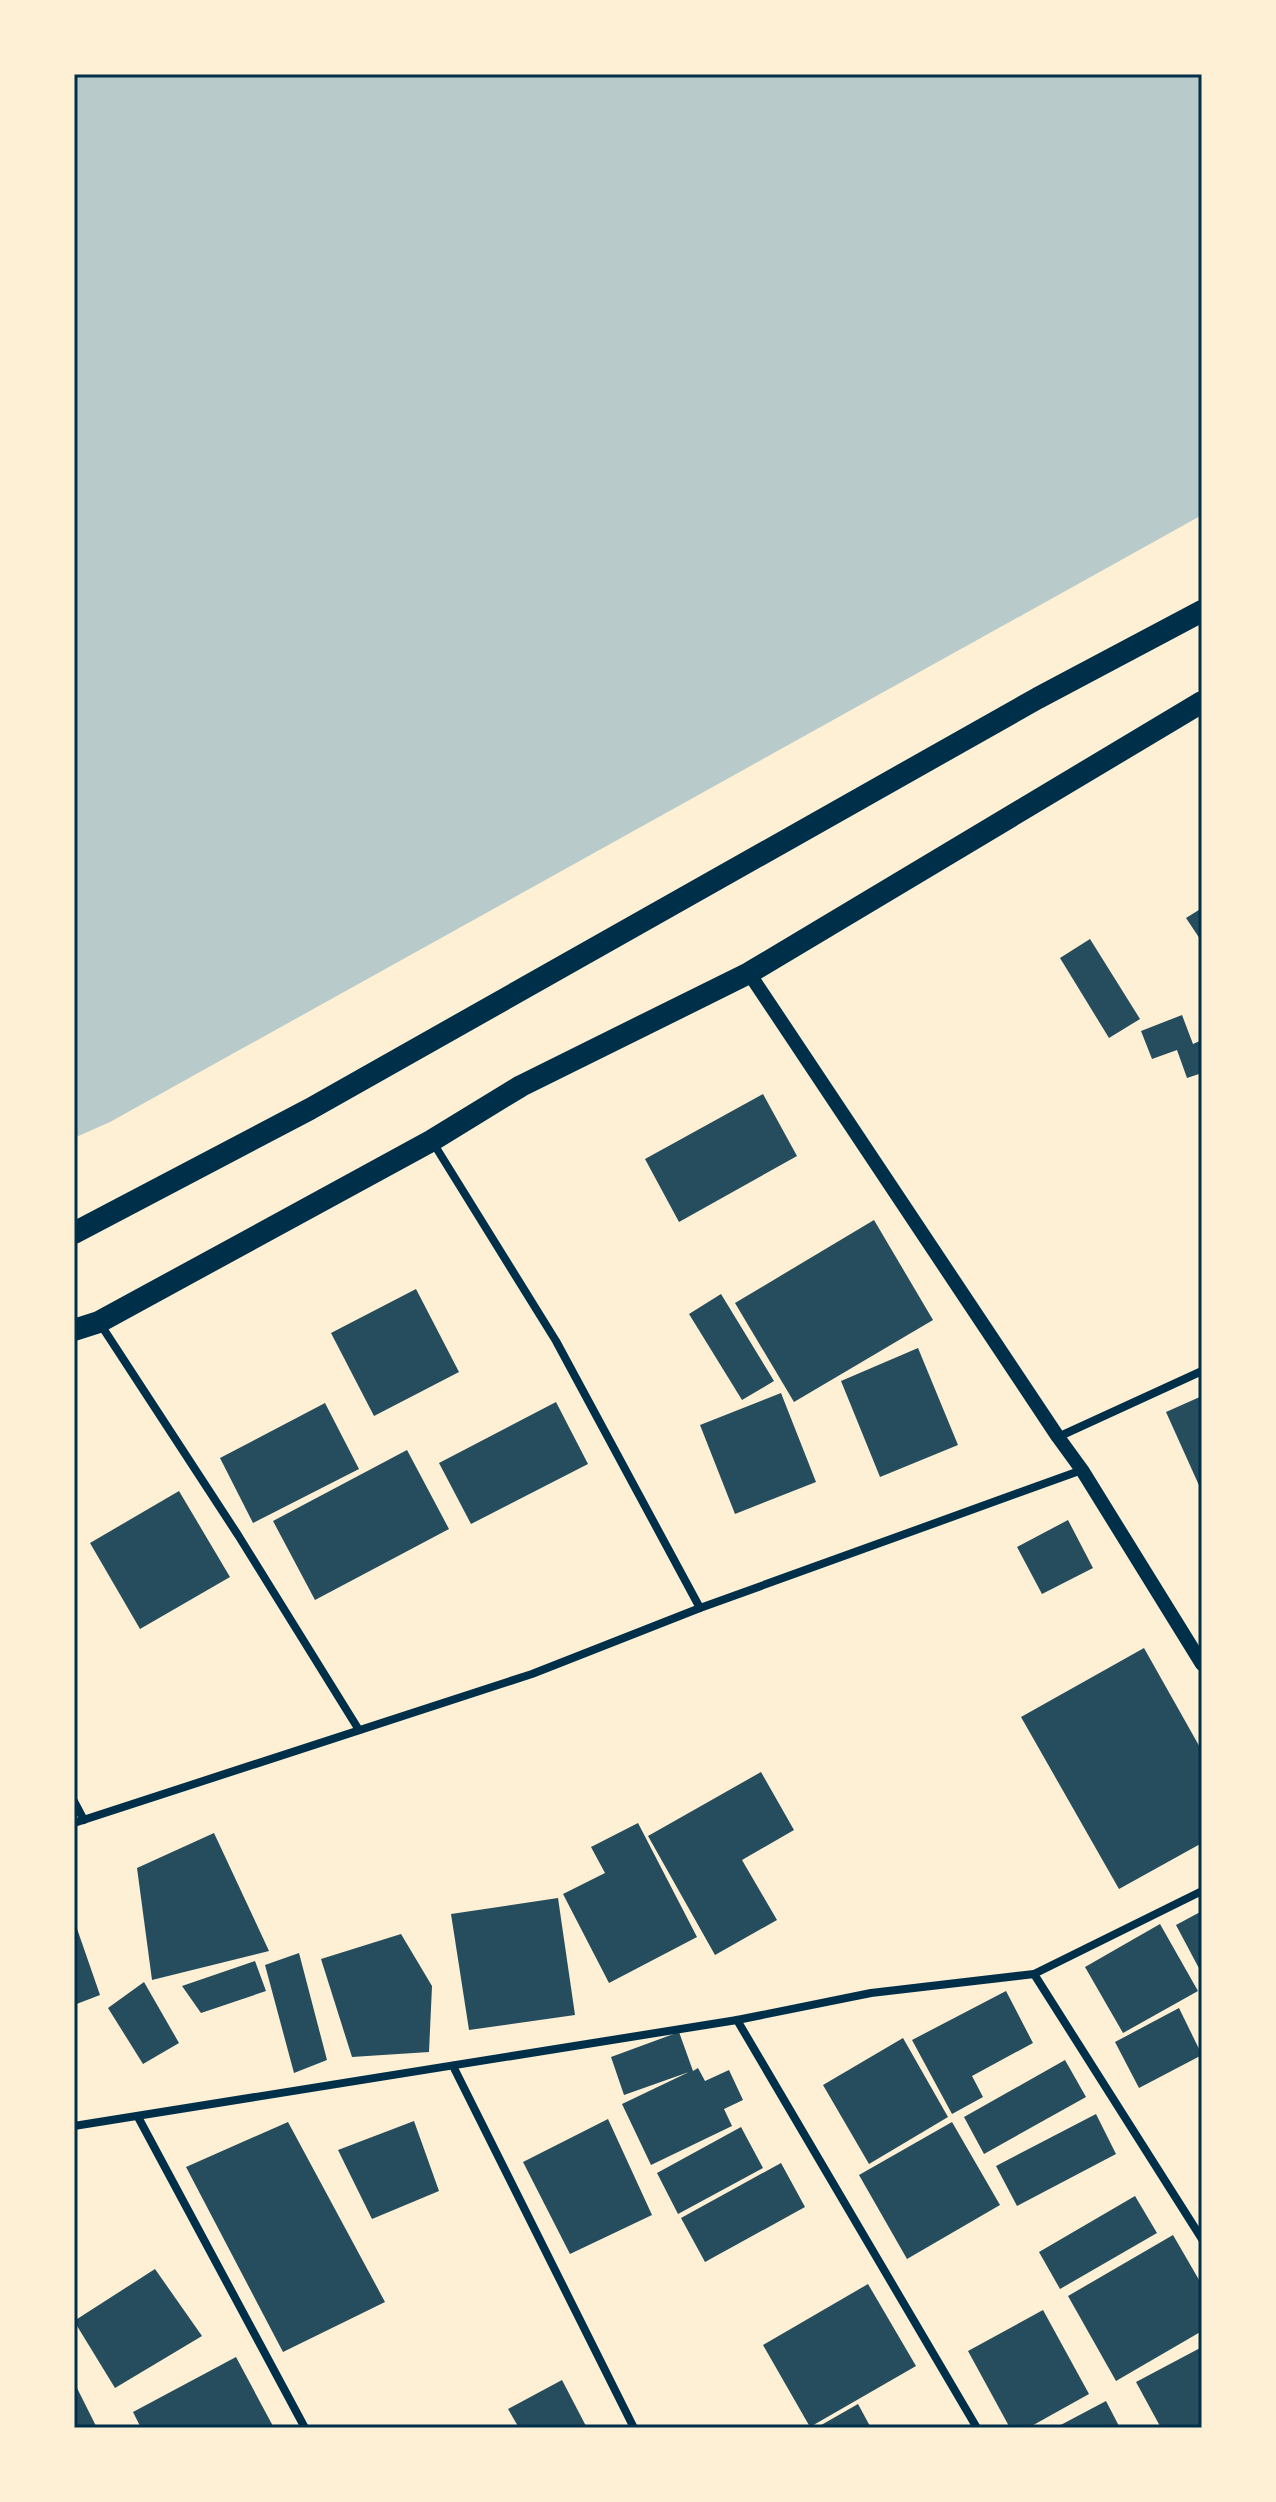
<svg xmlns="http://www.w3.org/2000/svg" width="1276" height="2502" font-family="Lora,serif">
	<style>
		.green { fill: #b9caca }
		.building { fill: #264d5e }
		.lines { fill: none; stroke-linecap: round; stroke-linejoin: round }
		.minor { stroke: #003049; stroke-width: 8 }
		.tertiary { stroke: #003049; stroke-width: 14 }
		.trunk { stroke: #003049; stroke-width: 22 }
		.neatline { fill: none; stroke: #003049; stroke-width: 3 }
	</style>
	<rect width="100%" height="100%" fill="#fdf0d5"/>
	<path class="green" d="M74,74H1202V515L110,1122L74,1138Z"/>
	<g class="building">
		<path d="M1202,908V942L1186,918Z"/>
		<path d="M1090,939L1140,1019L1109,1038L1060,958Z"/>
		<path d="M1182,1015L1193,1044L1202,1040V1073L1187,1078L1177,1050L1152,1059L1141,1031Z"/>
		<path d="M763,1094L797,1156L679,1222L645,1159Z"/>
		<path d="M874,1220L933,1320L794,1402L735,1303Z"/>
		<path d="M416,1289L459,1372L374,1416L331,1333Z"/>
		<path d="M721,1294L774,1381L742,1400L689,1314Z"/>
		<path d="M918,1348L958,1445L880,1477L841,1381Z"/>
		<path d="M781,1393L816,1482L735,1514L700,1425Z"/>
		<path d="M1202,1396V1492L1166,1412Z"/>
		<path d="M556,1402L588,1464L471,1524L439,1463Z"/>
		<path d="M325,1403L359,1469L253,1523L220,1458Z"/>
		<path d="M407,1450L449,1529L315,1600L273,1521Z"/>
		<path d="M179,1491L230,1577L140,1629L90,1543Z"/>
		<path d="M1068,1520L1093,1568L1042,1594L1017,1547Z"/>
		<path d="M1144,1648L1202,1751V1843L1119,1889L1021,1717Z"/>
		<path d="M761,1772L794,1830L742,1860L777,1920L715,1955L648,1836Z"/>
		<path d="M638,1823L697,1937L609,1983L563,1894L605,1873L591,1847Z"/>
		<path d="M214,1833L269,1951L152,1980L137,1868Z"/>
		<path d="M558,1898L575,2015L469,2030L451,1914Z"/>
		<path d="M1202,1911V1974L1176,1925Z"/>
		<path d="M74,1920L100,1995L74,2005Z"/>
		<path d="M1160,1924L1198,1991L1123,2033L1085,1967Z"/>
		<path d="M401,1934L432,1986L429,2052L352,2057L321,1959Z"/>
		<path d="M299,1953L327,2060L294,2073L265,1965Z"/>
		<path d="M255,1961L266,1991L201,2013L182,1986Z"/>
		<path d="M144,1982L179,2043L143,2064L108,2008Z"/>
		<path d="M1006,1991L1033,2043L972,2076L983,2097L952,2114L912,2040Z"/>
		<path d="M1179,2008L1202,2055L1139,2088L1115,2042Z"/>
		<path d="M679,2032L693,2071L698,2068L705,2081L729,2070L743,2100L724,2109L732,2126L651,2165L622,2104L689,2072L624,2095L611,2057Z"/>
		<path d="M903,2038L948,2117L869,2164L823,2085Z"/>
		<path d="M1065,2060L1086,2097L984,2154L964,2117Z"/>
		<path d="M1096,2114L1116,2154L1017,2206L996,2166Z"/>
		<path d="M608,2119L652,2215L570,2254L523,2162Z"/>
		<path d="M414,2121L439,2191L372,2219L338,2150Z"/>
		<path d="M288,2122L385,2302L283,2352L186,2167Z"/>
		<path d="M952,2122L1000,2205L907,2259L859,2175Z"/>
		<path d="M741,2127L763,2168L678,2214L657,2173Z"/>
		<path d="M781,2163L805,2207L705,2262L681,2218Z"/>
		<path d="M1135,2196L1157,2233L1060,2289L1039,2252Z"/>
		<path d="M1173,2235L1202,2285V2331L1116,2381L1068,2296Z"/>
		<path d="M155,2269L202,2336L115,2388L74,2321Z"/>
		<path d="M868,2284L916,2366L810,2427L763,2345Z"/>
		<path d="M1043,2310L1089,2394L1028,2428H1010L968,2351Z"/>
		<path d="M1202,2347V2428H1161L1136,2382Z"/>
		<path d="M236,2357L274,2428H141L133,2412Z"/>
		<path d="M562,2380L587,2428H519L508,2409Z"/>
		<path d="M74,2382L97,2428H74Z"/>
		<path d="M1106,2401L1120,2428H1055Z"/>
		<path d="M858,2404L871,2428H816Z"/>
	</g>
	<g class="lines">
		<g class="minor">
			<path d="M432,1141L556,1341L700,1608"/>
			<path d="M99,1322L238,1535L359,1730"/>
			<path d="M1058,1437L1202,1371"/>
			<path d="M74,1801L84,1820"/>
			<path d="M74,1823L532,1674L700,1608L1082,1470"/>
			<path d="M1034,1974L1202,1891"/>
			<path d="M737,2020L977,2428"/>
			<path d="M453,2066L634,2428"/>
			<path d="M138,2117L305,2428"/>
			<path d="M74,2126L737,2020L871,1993L1034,1974L1202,2239"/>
		</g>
		<path class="tertiary" d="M749,973L1058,1437L1082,1470L1202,1664"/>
		<g class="trunk">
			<path d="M74,1233L310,1109L1038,698L1202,611"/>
			<path d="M74,1330L99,1322L431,1141L521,1086L749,973L1202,702"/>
		</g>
	</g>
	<rect width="1276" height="2502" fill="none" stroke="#fdf0d5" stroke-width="152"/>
	<rect x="76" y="76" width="1124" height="2350" class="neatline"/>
</svg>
